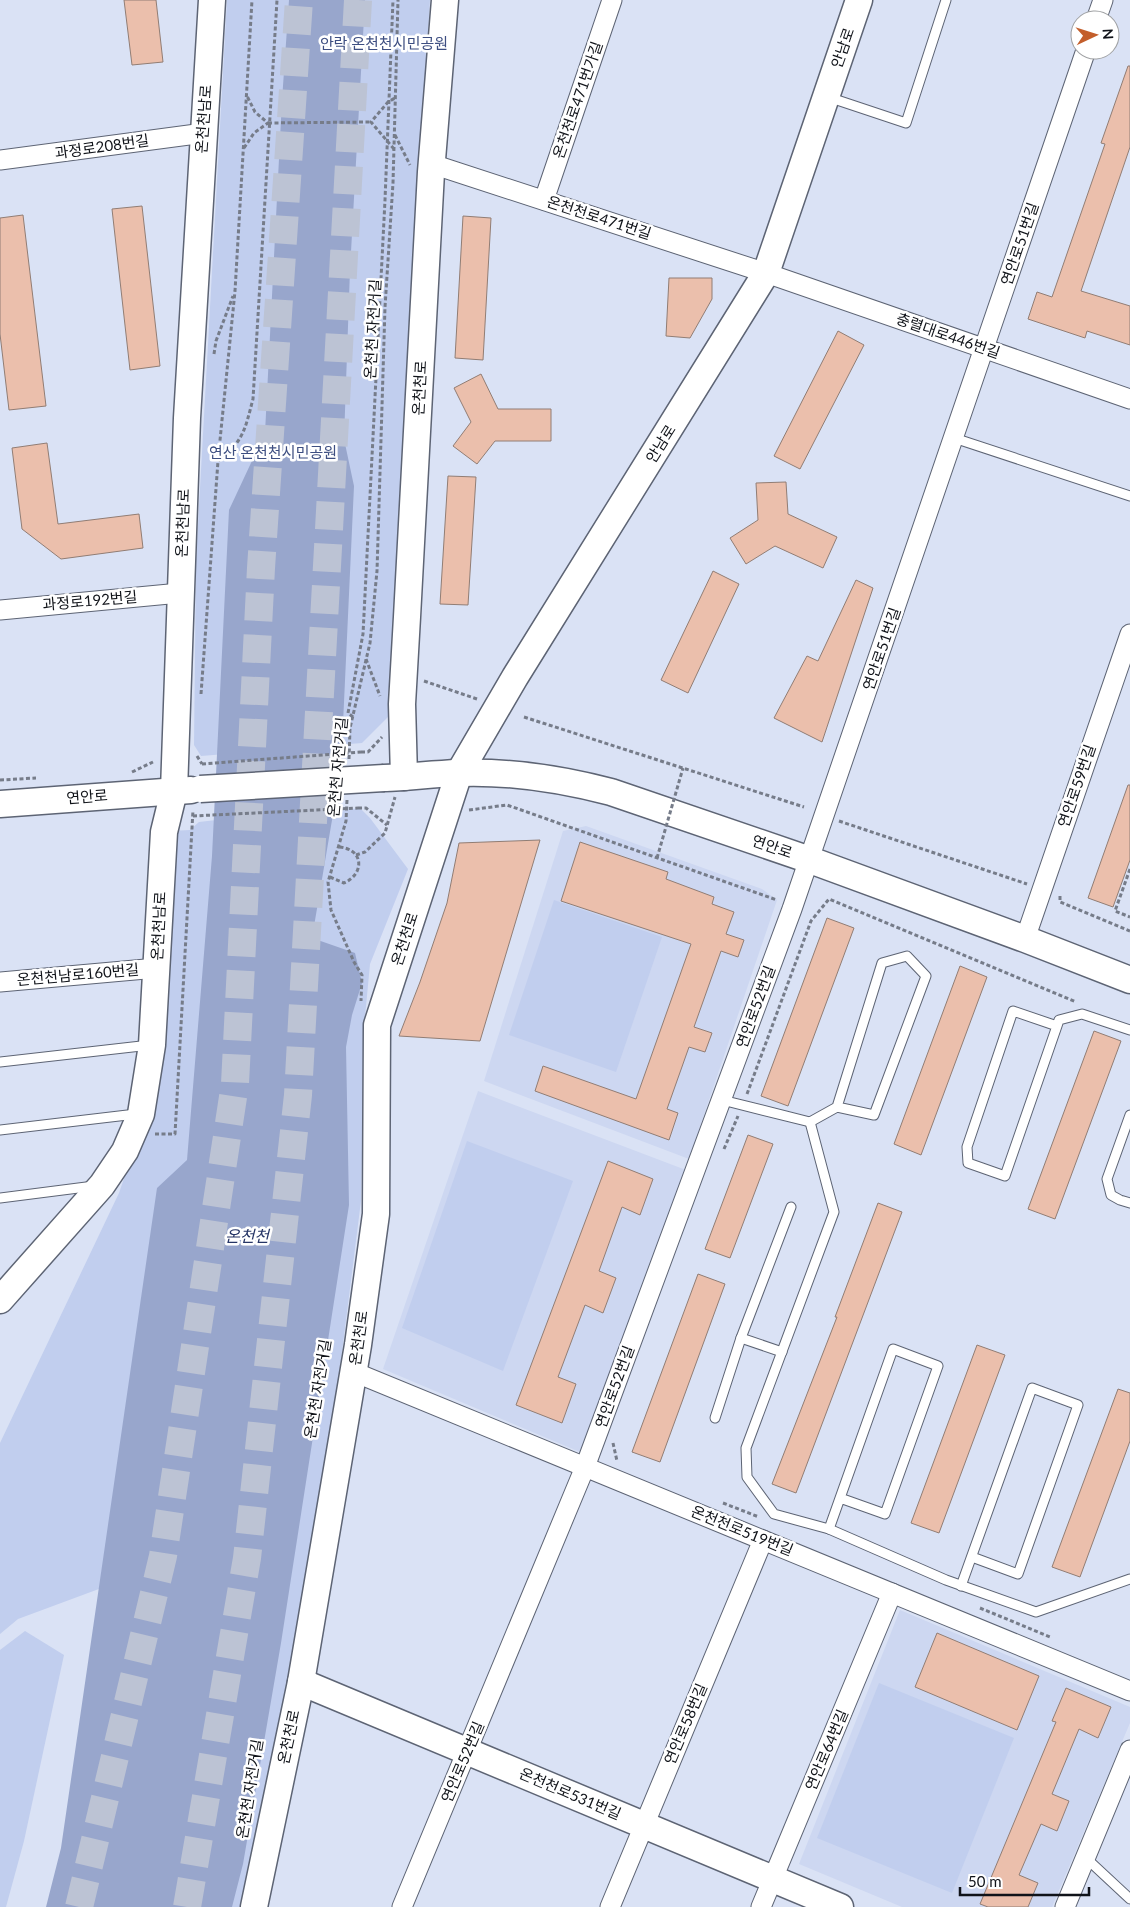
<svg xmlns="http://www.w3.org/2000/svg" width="1130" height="1907" font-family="Lato,'Noto Sans KR',sans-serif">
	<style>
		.built { fill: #cdd7f1 }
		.green { fill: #c1ceee }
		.water { fill: #98a6cc }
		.building { fill: #ebbfac; stroke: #917d74 }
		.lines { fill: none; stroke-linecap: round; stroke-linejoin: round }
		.highway-tunnel { stroke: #bcc3d4; stroke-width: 28; stroke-dasharray: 28 14; stroke-linecap: butt }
		.lane-casing { stroke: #5d6474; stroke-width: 11 }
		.street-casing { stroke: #5d6474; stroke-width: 21 }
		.secondary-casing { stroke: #5d6474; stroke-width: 29 }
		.path { stroke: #767c89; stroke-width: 3; stroke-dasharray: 4 2.5; stroke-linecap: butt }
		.lane { stroke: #fff; stroke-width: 9 }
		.street { stroke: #fff; stroke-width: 19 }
		.secondary { stroke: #fff; stroke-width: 26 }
		.secondary-bridge-casing { stroke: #5d6474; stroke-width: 29; stroke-linecap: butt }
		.path-bridge { stroke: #767c89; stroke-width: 3; stroke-dasharray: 4 2.5; stroke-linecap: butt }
		.secondary-bridge { stroke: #fff; stroke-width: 26 }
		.labels { text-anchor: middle; stroke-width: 5; stroke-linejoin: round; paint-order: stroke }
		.park-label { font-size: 15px; fill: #3d4e81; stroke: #fff }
		.street-label { font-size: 15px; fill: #101319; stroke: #fff }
		.water-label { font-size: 16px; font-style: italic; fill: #263566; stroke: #fff }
	</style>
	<rect width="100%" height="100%" fill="#dae2f5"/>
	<g class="built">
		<path d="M586,826L762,889L777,900L689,1159L484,1081L563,831Z"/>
		<path d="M478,1091L686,1170L580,1452L383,1369Z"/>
		<path d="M900,1610L1130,1707V1723L1052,1907H902L799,1864Z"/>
	</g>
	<g class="green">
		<path d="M227,0H430L388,717L362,743L201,756L194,745L196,561Z"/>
		<path d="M360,808L370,818L408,869L370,964L365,1017L361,1201L341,1360L328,1445L289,1672L281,1712L272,1790L252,1907H211L301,944L322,813Z"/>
		<path d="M225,819L142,1573L18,1619L0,1634V1443L119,1193L133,1152L170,831L190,830L199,822Z"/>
		<path d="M554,900L662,937L616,1072L509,1035Z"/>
		<path d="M467,1141L573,1181L503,1371L402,1328Z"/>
		<path d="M25,1631L64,1655L24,1841L6,1907H0V1650Z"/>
		<path d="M879,1683L1014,1738L952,1893L817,1838Z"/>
	</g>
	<path class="water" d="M289,0H365L350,270L344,439L354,486L341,767L312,938L355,953L362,983L352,1015L346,1047L349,1205L281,1643L243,1864L232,1907H46L61,1848L157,1188L187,1160L212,856L229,510L265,433L282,100Z"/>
	<g class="building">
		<path d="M124,0H156L163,62L132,65Z"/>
		<path d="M1128,66H1130V147L1081,291L1130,306V345L1087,331L1085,338L1028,319L1037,292L1052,297L1105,144L1101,143Z"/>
		<path d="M142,206L160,366L130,370L112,209Z"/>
		<path d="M23,215L46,406L9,410L0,334V218Z"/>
		<path d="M463,216L491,218L483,360L455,358Z"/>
		<path d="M669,278H712V299L690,338L666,336Z"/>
		<path d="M838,331L864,345L800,469L774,456Z"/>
		<path d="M481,374L498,409H551V441H495L477,464L453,446L471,422L454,388Z"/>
		<path d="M47,443L58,524L139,514L143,548L61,559L22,529L12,448Z"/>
		<path d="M448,476L476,477L468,605L440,604Z"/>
		<path d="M786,482L788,514L837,537L823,568L775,546L746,564L730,538L758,520L756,483Z"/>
		<path d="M713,571L739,584L688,693L661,680Z"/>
		<path d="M856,580L873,588L822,742L774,718L807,656L818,661Z"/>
		<path d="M1128,785H1130V860L1113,907L1088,898Z"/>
		<path d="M540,840L480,1041L399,1036L420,982L447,903L459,843Z"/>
		<path d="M580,842L668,872L666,879L714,897L712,904L734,912L726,934L744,940L738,957L721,951L694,1027L712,1033L705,1052L689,1047L667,1109L678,1113L669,1140L535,1091L543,1066L636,1099L691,944L561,901Z"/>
		<path d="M827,918L854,928L788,1106L761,1096Z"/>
		<path d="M960,966L987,977L921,1155L894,1144Z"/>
		<path d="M1094,1031L1121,1041L1055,1219L1028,1209Z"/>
		<path d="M748,1135L773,1144L730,1258L705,1249Z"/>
		<path d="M608,1161L653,1179L640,1215L622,1207L599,1271L616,1278L603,1313L585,1305L558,1377L576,1384L562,1423L516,1405Z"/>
		<path d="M878,1203L902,1212L796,1493L772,1484L837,1317H835Z"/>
		<path d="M698,1274L725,1284L660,1462L632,1452Z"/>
		<path d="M977,1345L1005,1355L939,1533L911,1523Z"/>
		<path d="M1118,1389L1130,1393V1441L1080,1577L1052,1567Z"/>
		<path d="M937,1633L1039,1676L1017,1730L915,1687Z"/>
		<path d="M1066,1688L1111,1707L1098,1738L1079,1729L1052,1794L1069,1801L1057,1831L1041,1824L1019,1875L1038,1883L1028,1907H988L980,1904L1056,1722L1052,1721Z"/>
	</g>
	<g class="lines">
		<g class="highway-tunnel">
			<path d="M79,1907L163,1556L235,1084L261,568L299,0"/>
			<path d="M187,1907L247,1558L298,1095L358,0"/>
		</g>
		<g class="lane-casing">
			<g id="lane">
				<path d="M828,97L906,123L946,0"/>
				<path d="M954,438L1130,496"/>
				<path d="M1057,1026L1013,1011L967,1147L968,1163L1005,1176L1057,1026L1059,1020L1082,1014L1130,1030"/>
				<path d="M0,1062L150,1045"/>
				<path d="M722,1100L810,1122L837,1107L874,1115L926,976L907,956L882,963L837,1107"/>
				<path d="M1130,1115L1107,1179L1111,1195L1120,1200L1130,1203"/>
				<path d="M810,1122L834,1212L746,1448L747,1477L774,1514L829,1529L946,1580L1036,1612L1130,1579"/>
				<path d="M0,1130L136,1114"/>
				<path d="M0,1198L94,1186"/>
				<path d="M782,1352L741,1338L791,1207"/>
				<path d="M715,1418L741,1338"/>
				<path d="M829,1529L893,1349L938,1366L885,1514L840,1498"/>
				<path d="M961,1586L1032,1388L1078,1405L1018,1574L972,1557"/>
				<path d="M1086,1858L1130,1899"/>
			</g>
		</g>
		<g class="street-casing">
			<g id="street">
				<path d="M1096,20L1103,0"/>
				<path d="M0,160L204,133"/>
				<path d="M432,164L766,273L1130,399"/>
				<path d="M544,200L612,0"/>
				<path d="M0,610L180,593"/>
				<path d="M1025,939L1130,634"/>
				<path d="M0,982L157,968"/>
				<path d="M354,1372L1130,1691"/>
				<path d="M402,1907L585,1467L792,909L1086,50"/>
				<path d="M610,1907L763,1540"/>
				<path d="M761,1907L892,1593"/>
				<path d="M1065,1907L1130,1750"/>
			</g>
		</g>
		<g class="secondary-casing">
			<g id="secondary">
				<path d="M404,777L402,704L407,617L431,172L445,0"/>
				<path d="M384,778C409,777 433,774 458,773C509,771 561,779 611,792L810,860L1025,939L1130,980"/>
				<path d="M0,804L191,790"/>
				<path d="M0,1300L102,1185L125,1151L141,1114L152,1045L164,832L174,791L187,418L212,0"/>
				<path d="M301,1682L840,1907"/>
				<path d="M254,1907L301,1682L358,1345L376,1214L377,1025L459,773L515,677L766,273L859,0"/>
			</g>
		</g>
		<g class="path">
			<path d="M395,135L410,165"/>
			<path d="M244,148L254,133L268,123L255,112L247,96"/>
			<path d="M394,149L371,122L388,102L395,98"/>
			<path d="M214,354L216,341L233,296"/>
			<path d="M218,460L235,291L252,0"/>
			<path d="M366,659L380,696"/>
			<path d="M424,681L477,699"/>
			<path d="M201,694L218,461C244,441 245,429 253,399L277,0"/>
			<path d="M353,717L348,713L363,634L385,200L393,0"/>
			<path d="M524,717L804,807"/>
			<path d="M361,752H368L382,737"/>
			<path d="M197,756L202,764"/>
			<path d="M349,759L350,728L370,643L377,571L385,307L393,183L398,0"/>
			<path d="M132,772L153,762"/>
			<path d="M0,780L36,778"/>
			<path d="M347,800L346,821L328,882L331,910L354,962L362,975L361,1001"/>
			<path d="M358,808H366L387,825"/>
			<path d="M469,810L507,805L777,900"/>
			<path d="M839,821L1027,884"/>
			<path d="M356,855L365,852L385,833L395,797"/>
			<path d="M1130,869L1115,911L1130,917"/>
			<path d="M330,877L344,883C366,873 363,848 338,847"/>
			<path d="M1060,896V902L1130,931"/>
			<path d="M747,1094L811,921L829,899L1076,1002"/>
			<path d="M155,1134H175L193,810"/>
			<path d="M724,1149L738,1116"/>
			<path d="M613,1443L617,1461"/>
			<path d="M723,1503L759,1517"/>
			<path d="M980,1608L1050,1637"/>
		</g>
		<use href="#lane" class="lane"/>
		<use href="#street" class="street"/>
		<use href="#secondary" class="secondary"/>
		<g class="secondary-bridge-casing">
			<path id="secondary-bridge" d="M200,789L384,778"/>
		</g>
		<g class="path-bridge">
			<path d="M268,123L371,122"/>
			<path d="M202,764L361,752"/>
			<path d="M193,816L358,808"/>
			<path d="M657,858L683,768"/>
		</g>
		<use href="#secondary-bridge" class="secondary-bridge"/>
	</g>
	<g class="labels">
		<g class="park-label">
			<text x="384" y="49">안락 온천천시민공원</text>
			<text x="273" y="458">연산 온천천시민공원</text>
		</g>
		<g class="street-label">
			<text transform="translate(843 48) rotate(-71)" y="5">안남로</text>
			<text transform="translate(578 100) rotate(-71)" y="5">온천천로471번가길</text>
			<text transform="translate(204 119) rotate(-86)" y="5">온천천남로</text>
			<text transform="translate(102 147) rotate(-8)" y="5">과정로208번길</text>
			<text transform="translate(599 218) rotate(18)" y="5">온천천로471번길</text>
			<text transform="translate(1020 244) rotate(-71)" y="5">연안로51번길</text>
			<text transform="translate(373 329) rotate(-87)" y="5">온천천 자전거길</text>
			<text transform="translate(948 336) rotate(19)" y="5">충렬대로446번길</text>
			<text transform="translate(420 388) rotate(-87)" y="5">온천천로</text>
			<text transform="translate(661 444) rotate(-58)" y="5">안남로</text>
			<text transform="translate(183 523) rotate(-88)" y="5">온천천남로</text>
			<text transform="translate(90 601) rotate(-5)" y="5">과정로192번길</text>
			<text transform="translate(882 649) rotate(-71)" y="5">연안로51번길</text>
			<text transform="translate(338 767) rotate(-85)" y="5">온천천 자전거길</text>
			<text transform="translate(1077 786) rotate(-71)" y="5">연안로59번길</text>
			<text transform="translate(87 797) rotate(-4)" y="5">연안로</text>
			<text transform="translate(772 847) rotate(19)" y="5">연안로</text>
			<text transform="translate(159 926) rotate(-87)" y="5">온천천남로</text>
			<text transform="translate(405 939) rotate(-72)" y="5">온천천로</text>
			<text transform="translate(78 975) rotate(-5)" y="5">온천천남로160번길</text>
			<text transform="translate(756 1007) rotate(-70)" y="5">연안로52번길</text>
			<text transform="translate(359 1338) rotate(-82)" y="5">온천천로</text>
			<text transform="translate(615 1387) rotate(-70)" y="5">연안로52번길</text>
			<text transform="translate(318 1389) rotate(-81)" y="5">온천천 자전거길</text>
			<text transform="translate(742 1531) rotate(22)" y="5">온천천로519번길</text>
			<text transform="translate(686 1724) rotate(-67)" y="5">연안로58번길</text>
			<text transform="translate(289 1737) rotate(-78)" y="5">온천천로</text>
			<text transform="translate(827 1750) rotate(-67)" y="5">연안로64번길</text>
			<text transform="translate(463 1762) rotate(-67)" y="5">연안로52번길</text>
			<text transform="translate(250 1789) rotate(-81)" y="5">온천천 자전거길</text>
			<text transform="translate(570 1794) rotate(23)" y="5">온천천로531번길</text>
		</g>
		<g class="water-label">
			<text x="247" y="1242">온천천</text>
		</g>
	</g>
	<g transform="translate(1095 35) rotate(86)"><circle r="24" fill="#ffffff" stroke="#9fa1a3"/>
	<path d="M0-4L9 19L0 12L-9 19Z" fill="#c35e2b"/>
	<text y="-8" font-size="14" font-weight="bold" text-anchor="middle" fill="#101319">N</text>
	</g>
	<path d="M960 1887v8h129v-8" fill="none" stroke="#101319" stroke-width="2.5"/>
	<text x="968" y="1887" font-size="15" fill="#101319" stroke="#ffffff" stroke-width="4" paint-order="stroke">50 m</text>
</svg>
